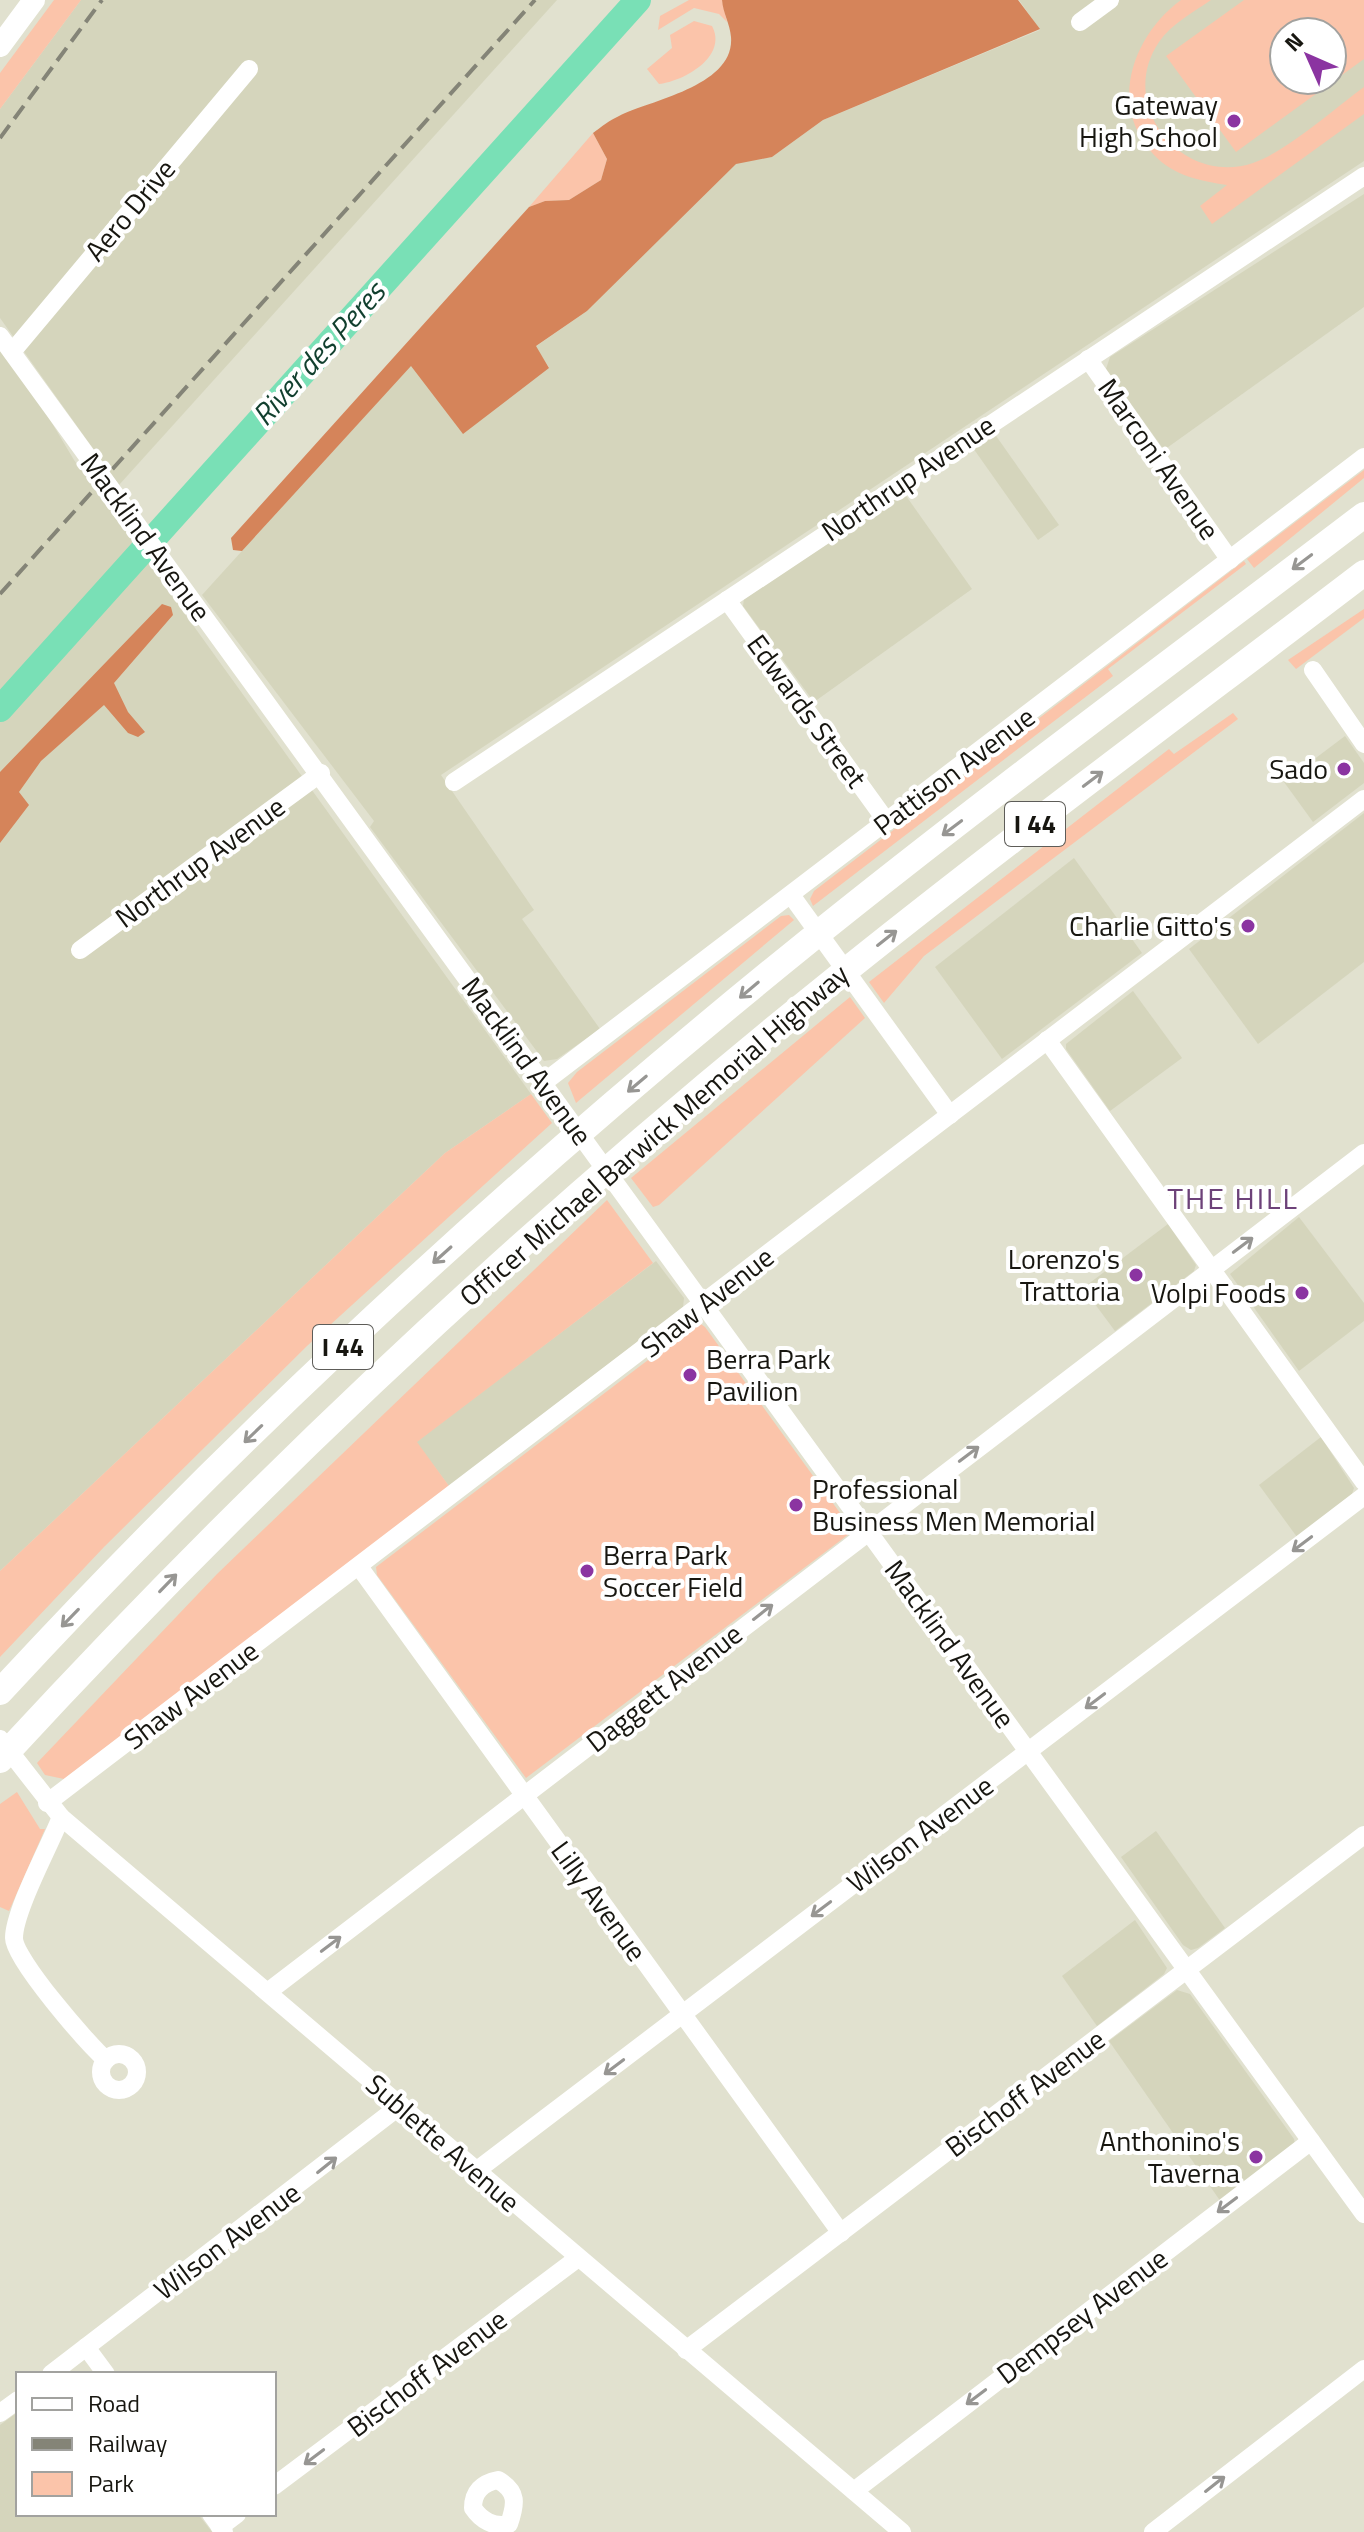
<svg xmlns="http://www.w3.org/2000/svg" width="1364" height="2532" font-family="'Titillium Web',sans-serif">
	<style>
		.built { fill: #d5d5bc; fill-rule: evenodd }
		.green { fill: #fbc4aa; fill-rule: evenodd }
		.forest { fill: #d5845a }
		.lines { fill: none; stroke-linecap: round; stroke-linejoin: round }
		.river { stroke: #79e0b6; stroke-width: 26 }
		.minor { stroke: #fff; stroke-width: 18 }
		.major { stroke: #fff; stroke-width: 22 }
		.highway { stroke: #fff; stroke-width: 26 }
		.rail { stroke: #848477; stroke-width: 4; stroke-dasharray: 16 8; stroke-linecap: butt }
		.oneway { stroke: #979693 }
		.poi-dot { fill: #8b34a1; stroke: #fff; stroke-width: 3 }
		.labels { text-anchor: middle; stroke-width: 8; stroke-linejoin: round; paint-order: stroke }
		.shield { fill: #fff; stroke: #5d5c58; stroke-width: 2 }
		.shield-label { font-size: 26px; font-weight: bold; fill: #171610 }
		.poi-label { font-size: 28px; fill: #171610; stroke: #fff; text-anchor: end }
		.street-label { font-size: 28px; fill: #171610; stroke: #fff }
		.water-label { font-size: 30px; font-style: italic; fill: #113f2e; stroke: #fff }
		.neighbourhood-label { font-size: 30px; letter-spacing: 2px; fill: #6d4279; stroke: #fff }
	</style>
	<rect width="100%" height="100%" fill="#e1e1cf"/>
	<g class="built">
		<path d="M81,0H557L119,485L0,318V109Z"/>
		<path d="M1019,0H1364V161L441,775L534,910L522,919L600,1029L557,1059L544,1061L370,827L374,821L202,595L411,365L463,433L549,367L535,347L587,311L736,163L772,157L823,120L1040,30ZM1284,32H1332V80H1284Z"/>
		<path d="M1364,194V307L1164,450L1106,369L1110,357Z"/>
		<path d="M0,336L74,460L531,1094L445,1153L0,1571Z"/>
		<path d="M994,433L1059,525L1038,540L973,448Z"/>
		<path d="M904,493L972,589L814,702L743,606L744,599Z"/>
		<path d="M1345,736L1364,763V783L1313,822L1284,782Z"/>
		<path d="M1364,813V962L1258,1044L1189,949Z"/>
		<path d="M1074,858L1142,953L1002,1059L935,967Z"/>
		<path d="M1133,991L1182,1058L1110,1111L1066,1049V1044Z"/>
		<path d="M1299,1217L1364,1303V1321L1299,1371L1230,1274Z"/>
		<path d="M1168,1224L1196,1265L1194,1271L1115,1331L1083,1288Z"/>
		<path d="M656,1261L684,1298L683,1307L449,1486L416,1442Z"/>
		<path d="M1321,1437L1354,1488L1352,1494L1297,1537L1259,1485Z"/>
		<path d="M1156,1831L1225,1928L1198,1948L1191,1950L1183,1945L1121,1857Z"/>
		<path d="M1135,1920L1167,1968L1164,1974L1097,2026L1062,1976Z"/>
		<path d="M1177,1990L1190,1994L1294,2139L1295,2145L1221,2202L1109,2041Z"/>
		<path d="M18,2412V2514H198L212,2532H0V2425Z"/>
	</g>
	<g class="green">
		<path d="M54,0H81L0,109V73Z"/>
		<path d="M689,0H722L727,22L719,14L694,8L658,30L660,16Z"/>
		<path d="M1181,0H1211C1194,12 1171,24 1159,42C1116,105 1182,187 1253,163C1286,152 1335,108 1364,87V114L1212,224L1200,206L1227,185C1201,181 1174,176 1154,155C1107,106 1133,35 1181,0Z"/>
		<path d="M1244,0H1364V59L1236,152L1166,56ZM1284,32H1332V80H1284Z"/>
		<path d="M694,21L712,26C728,56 685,81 659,84L647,69L672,48L670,35Z"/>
		<path d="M593,133L607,159L601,180L569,200L545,201L529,207Z"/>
		<path d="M1364,470V478L1254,568L1247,559Z"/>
		<path d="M1244,561L1246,564L1108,669L1113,676L813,906L810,899L814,891Z"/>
		<path d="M1364,609V618L1296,669L1288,660Z"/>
		<path d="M1233,713L1238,719L924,956L884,1003L869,982L1169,749L1174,754Z"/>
		<path d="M789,915L794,920L576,1103L568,1083L577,1072L781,916Z"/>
		<path d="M850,997L865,1018L659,1205L653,1207L631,1178Z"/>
		<path d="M531,1094L552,1123L307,1346L104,1547L0,1657V1571L445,1153Z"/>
		<path d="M607,1200L653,1263L417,1442L449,1486L64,1779L45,1775L37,1763L217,1574Z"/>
		<path d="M698,1322L705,1327L848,1524L849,1534L526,1778L377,1575L376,1567Z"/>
		<path d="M17,1792L40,1829H45L9,1911L0,1907V1804Z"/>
	</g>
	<g class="forest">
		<path d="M722,0H1018L1040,29L823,120L772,157L736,164L587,311L536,346L549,368L463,434L411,366L242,551L233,550L231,538L529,207L545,201L569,200L601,180L607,159L593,133C601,127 610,120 619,116C651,100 735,86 731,37C730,24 723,13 722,0Z"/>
		<path d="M162,604L171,607L173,615L114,683L128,712L145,732L138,737L128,733L104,705L41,761L19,792L29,805L0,843V772Z"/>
	</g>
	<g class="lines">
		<path class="river" d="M0,709L638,0"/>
		<g class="minor">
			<path d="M1080,22L1110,0"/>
			<path d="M0,336L1364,2214"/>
			<path d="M12,352L249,69"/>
			<path d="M1088,359L1230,560"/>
			<path d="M727,600L887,822"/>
			<path d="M1313,670L1364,744"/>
			<path d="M454,782L1364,176"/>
			<path d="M791,895L950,1115"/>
			<path d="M80,950L321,773"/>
			<path d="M1047,1040L1364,1482"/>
			<path d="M543,1083L1364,457"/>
			<path d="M360,1568L841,2233"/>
			<path d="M0,1739L61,1817L902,2532"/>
			<path d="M47,1803L1364,799"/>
			<path d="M61,1817C50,1845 14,1911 14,1938C14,1959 87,2043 106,2060"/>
			<path d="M269,1991L1364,1153"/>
			<circle cx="119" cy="2072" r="18"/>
			<path d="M476,2171L1364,1496"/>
			<path d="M86,2347L106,2374"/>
			<path d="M686,2350L1364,1835"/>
			<path d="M51,2374L401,2105"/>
			<path d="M0,2413L18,2400"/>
			<path d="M498,2480C518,2491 516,2504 509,2524C494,2528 481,2520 473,2508C473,2492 482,2483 498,2480Z"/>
			<path d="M274,2486L578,2258"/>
			<path d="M854,2491L1311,2141"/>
			<path d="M211,2514L224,2532"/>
			<path d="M220,2527L237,2514"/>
			<path d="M1153,2532L1364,2369"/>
		</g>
		<path class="major" d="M0,46L34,0"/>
		<g class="highway">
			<path d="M0,1692C250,1421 524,1171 810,940C991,794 1179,656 1364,515"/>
			<path d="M0,1760C255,1483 530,1225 823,989C1000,846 1183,711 1364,573"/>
		</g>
		<g class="rail">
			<path d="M0,138L102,0"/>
			<path d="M0,594L535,0"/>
		</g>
	</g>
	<defs><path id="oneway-shaft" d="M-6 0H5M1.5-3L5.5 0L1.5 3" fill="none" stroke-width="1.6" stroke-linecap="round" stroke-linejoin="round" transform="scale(2)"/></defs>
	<g class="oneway">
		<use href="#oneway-shaft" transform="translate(1302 562) rotate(143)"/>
		<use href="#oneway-shaft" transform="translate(1093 779) rotate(-37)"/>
		<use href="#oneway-shaft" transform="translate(952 828) rotate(143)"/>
		<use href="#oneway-shaft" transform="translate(887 938) rotate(-38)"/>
		<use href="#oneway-shaft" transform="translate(749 990) rotate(140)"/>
		<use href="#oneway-shaft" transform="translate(637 1084) rotate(140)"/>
		<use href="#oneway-shaft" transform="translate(1243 1245) rotate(-37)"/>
		<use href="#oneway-shaft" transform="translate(442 1255) rotate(138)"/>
		<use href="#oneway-shaft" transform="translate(253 1434) rotate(136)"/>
		<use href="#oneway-shaft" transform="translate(969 1454) rotate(-37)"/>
		<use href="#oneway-shaft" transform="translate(1302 1544) rotate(143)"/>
		<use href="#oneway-shaft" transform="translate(168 1583) rotate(-46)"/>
		<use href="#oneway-shaft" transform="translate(763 1612) rotate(-38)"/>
		<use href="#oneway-shaft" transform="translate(70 1618) rotate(134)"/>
		<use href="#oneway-shaft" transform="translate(1095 1701) rotate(143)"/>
		<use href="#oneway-shaft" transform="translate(821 1909) rotate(143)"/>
		<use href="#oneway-shaft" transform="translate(331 1944) rotate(-37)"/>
		<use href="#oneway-shaft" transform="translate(614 2067) rotate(143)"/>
		<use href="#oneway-shaft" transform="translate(327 2165) rotate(-39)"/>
		<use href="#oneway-shaft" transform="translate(1227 2205) rotate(143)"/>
		<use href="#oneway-shaft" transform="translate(976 2397) rotate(143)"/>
		<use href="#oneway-shaft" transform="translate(314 2457) rotate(143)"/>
		<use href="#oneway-shaft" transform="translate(1215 2484) rotate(-38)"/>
	</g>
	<g class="poi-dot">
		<circle cx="1234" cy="121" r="8"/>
		<circle cx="1344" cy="769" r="8"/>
		<circle cx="1248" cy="926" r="8"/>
		<circle cx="1136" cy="1275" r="8"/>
		<circle cx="1302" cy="1293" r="8"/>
		<circle cx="690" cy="1375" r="8"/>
		<circle cx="796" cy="1505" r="8"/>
		<circle cx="587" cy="1571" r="8"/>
		<circle cx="1256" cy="2157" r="8"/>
	</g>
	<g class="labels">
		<g class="shield">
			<rect x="1005" y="802" width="60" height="44" rx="6"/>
			<rect x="313" y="1325" width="60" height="44" rx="6"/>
		</g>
		<g class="shield-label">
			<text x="1035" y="833">I 44</text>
			<text x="343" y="1356">I 44</text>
		</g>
		<g class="poi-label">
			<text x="1218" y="115">Gateway<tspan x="1218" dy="32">High School</tspan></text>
			<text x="1328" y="779">Sado</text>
			<text x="1232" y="936">Charlie Gitto's</text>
			<text x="1120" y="1269">Lorenzo's<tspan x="1120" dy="32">Trattoria</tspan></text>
			<text x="1286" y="1303">Volpi Foods</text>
			<text x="706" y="1369" text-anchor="start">Berra Park<tspan x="706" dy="32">Pavilion</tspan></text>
			<text x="812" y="1499" text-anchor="start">Professional<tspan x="812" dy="32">Business Men Memorial</tspan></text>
			<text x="603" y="1565" text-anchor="start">Berra Park<tspan x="603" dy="32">Soccer Field</tspan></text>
			<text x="1240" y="2151">Anthonino's<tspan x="1240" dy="32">Taverna</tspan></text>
		</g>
		<g class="street-label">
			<text transform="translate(130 210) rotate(-50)" y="10">Aero Drive</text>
			<text transform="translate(1159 459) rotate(55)" y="10">Marconi Avenue</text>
			<text transform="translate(908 478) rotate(-34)" y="10">Northrup Avenue</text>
			<text transform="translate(146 537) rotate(54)" y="10">Macklind Avenue</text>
			<text transform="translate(807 711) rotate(54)" y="10">Edwards Street</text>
			<text transform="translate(954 771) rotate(-37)" y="10">Pattison Avenue</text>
			<text transform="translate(200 862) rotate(-36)" y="10">Northrup Avenue</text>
			<text transform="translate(527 1061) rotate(54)" y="10">Macklind Avenue</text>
			<text transform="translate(654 1135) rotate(-41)" y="10">Officer Michael Barwick Memorial Highway</text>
			<text transform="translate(707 1302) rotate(-38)" y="10">Shaw Avenue</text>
			<text transform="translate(950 1644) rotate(54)" y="10">Macklind Avenue</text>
			<text transform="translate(664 1688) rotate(-38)" y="10">Daggett Avenue</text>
			<text transform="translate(191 1695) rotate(-37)" y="10">Shaw Avenue</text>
			<text transform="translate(920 1834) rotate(-37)" y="10">Wilson Avenue</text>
			<text transform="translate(599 1901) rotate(54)" y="10">Lilly Avenue</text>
			<text transform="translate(1025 2093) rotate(-37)" y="10">Bischoff Avenue</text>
			<text transform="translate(443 2143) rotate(41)" y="10">Sublette Avenue</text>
			<text transform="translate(227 2241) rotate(-37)" y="10">Wilson Avenue</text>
			<text transform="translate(1082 2316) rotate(-37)" y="10">Dempsey Avenue</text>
			<text transform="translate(427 2373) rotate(-37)" y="10">Bischoff Avenue</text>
		</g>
		<g class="water-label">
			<text transform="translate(319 354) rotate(-48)" y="10">River des Peres</text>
		</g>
		<g class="neighbourhood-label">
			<text x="1233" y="1209">THE HILL</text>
		</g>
	</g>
	<rect x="16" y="2372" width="260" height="144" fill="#ffffff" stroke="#a2a29f" stroke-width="2"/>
	<rect x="32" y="2398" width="40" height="12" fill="#ffffff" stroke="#a2a29f" stroke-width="2"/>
	<text x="88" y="2412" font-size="24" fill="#171610">Road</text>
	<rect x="32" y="2438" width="40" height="12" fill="#848477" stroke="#a2a29f" stroke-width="2"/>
	<text x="88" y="2452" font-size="24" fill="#171610">Railway</text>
	<rect x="32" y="2472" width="40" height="24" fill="#fbc4aa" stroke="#a2a29f" stroke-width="2"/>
	<text x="88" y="2492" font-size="24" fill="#171610">Park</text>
	<g transform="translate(1308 56) rotate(315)"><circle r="38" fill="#ffffff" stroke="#a2a29f" stroke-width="2"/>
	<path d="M0-6L14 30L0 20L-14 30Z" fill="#8b34a1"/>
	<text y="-12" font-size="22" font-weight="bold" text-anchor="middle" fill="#171610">N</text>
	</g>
</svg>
